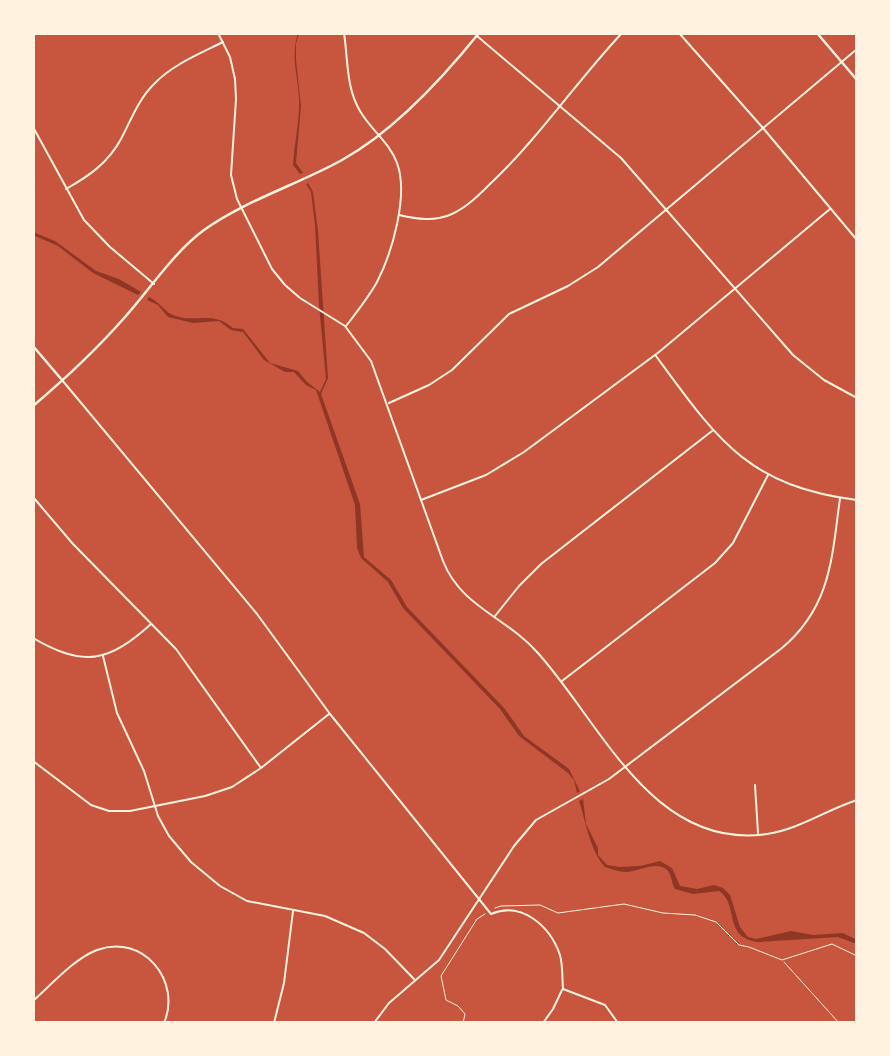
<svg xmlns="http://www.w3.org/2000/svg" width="890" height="1056" font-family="Barlow,sans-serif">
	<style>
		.water { fill: #8f3625 }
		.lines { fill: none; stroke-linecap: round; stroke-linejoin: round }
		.path { stroke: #fff3e0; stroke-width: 1 }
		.minor { stroke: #fff3e0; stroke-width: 2 }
		.tertiary { stroke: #fff3e0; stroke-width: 2.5 }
	</style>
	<rect width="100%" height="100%" fill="#c8553d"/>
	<g class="water">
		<path d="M298,33H299L296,44V60L301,106L296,163L303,173L300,174L293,165C294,147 298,128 299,110C301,83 289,60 298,33Z"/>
		<path d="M308,183L313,192L318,231L328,378L321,394L360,504L364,557L391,580L407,607L505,709L524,736L569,769L580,791L577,793L574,780L568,773L519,736L500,709L403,608L388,582L361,558L357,548L355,505L316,390L306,385L294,372H285L264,360L243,332L231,330L219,321L193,323L168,317L158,305L147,300L149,297C159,302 166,312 171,314C194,325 211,309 233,328L243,329L270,363L298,371L307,382L320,392L326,379L319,305L315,225L311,192L306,184Z"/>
		<path d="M33,232L55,241L96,271L119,279L141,292L138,295L93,273L58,246L33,235Z"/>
		<path d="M583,799L586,824L598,848V855L607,865L620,867L640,866L660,861L672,868L680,886L697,889L714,885L723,888L730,895L740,927L748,937L756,939L791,931L813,935L843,933L857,940V944L838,937L758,942C722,937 740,905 719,891L693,894L675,889C671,883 672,873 666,869C656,861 639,871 627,872C619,872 612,869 605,867C590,851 586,822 579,801Z"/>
	</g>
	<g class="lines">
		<g class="path">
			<path d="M495,908L501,906L540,905L558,913L624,904L663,913L695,915L716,922L739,945L749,947L782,960L832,944L857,956"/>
			<path d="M784,962L839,1023"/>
			<path d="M463,1023L465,1014L458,1006L446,1000L441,976L477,919L485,914"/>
		</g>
		<g class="minor">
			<path d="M218,33L230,57L235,79L236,99L231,175L237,199L272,269L285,285L300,298L345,326L371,361L443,561C461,607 506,617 537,652C600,721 652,851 767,834C800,829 826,810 857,800"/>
			<path d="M344,33C348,59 346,88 360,111C371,130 390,143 397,163C409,195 392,253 377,282C368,298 357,312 346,326"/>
			<path d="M679,33L763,128L857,240"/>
			<path d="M477,36L621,158L793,355L824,380L857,398"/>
			<path d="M33,127L84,220L110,247L154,284"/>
			<path d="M66,189C89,176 108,163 121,139C131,120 138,100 154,84C172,65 199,54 223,42"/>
			<path d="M399,215C417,219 434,222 452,214C467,207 479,195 490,184C539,138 576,82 622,33"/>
			<path d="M656,356C717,439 747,486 857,500"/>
			<path d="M62,380L257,614L330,714L491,914C522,901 550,926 560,955C563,966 562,977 563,989L605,1005L618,1023"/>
			<path d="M389,403L429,385L452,370L509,314L568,286L598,267L857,49"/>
			<path d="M33,497L73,544L176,649L261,768"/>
			<path d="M421,500L486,475L524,452L659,352L830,209"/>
			<path d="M495,616L519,586L541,564L712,431"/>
			<path d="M33,638C84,668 109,662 151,624"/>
			<path d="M103,656L117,713L144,771L158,816L169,836L191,862L220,886L247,901L325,916L364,933L385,949L414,979"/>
			<path d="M562,681L715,563L733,543L768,475"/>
			<path d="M33,761L91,805L109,811H130L205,796L232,787L261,768L329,714"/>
			<path d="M755,785L758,833"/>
			<path d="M33,1001C51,985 75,958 97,950C143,933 182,981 164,1023"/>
			<path d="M274,1023L284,983L293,911"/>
			<path d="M374,1023L389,1003L439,960L514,846L536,820L609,779L782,648C831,607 832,557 840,498"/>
			<path d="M543,1023L553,1009L562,990"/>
		</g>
		<g class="tertiary">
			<path d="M817,33L857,80"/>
			<path d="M33,346L62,380"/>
			<path d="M33,406C66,378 97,349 125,317C149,290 176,250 204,230C244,201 299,184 342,160C394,131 442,79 479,33"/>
		</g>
	</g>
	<rect width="890" height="1056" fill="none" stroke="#fff3e0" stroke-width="70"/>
</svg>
